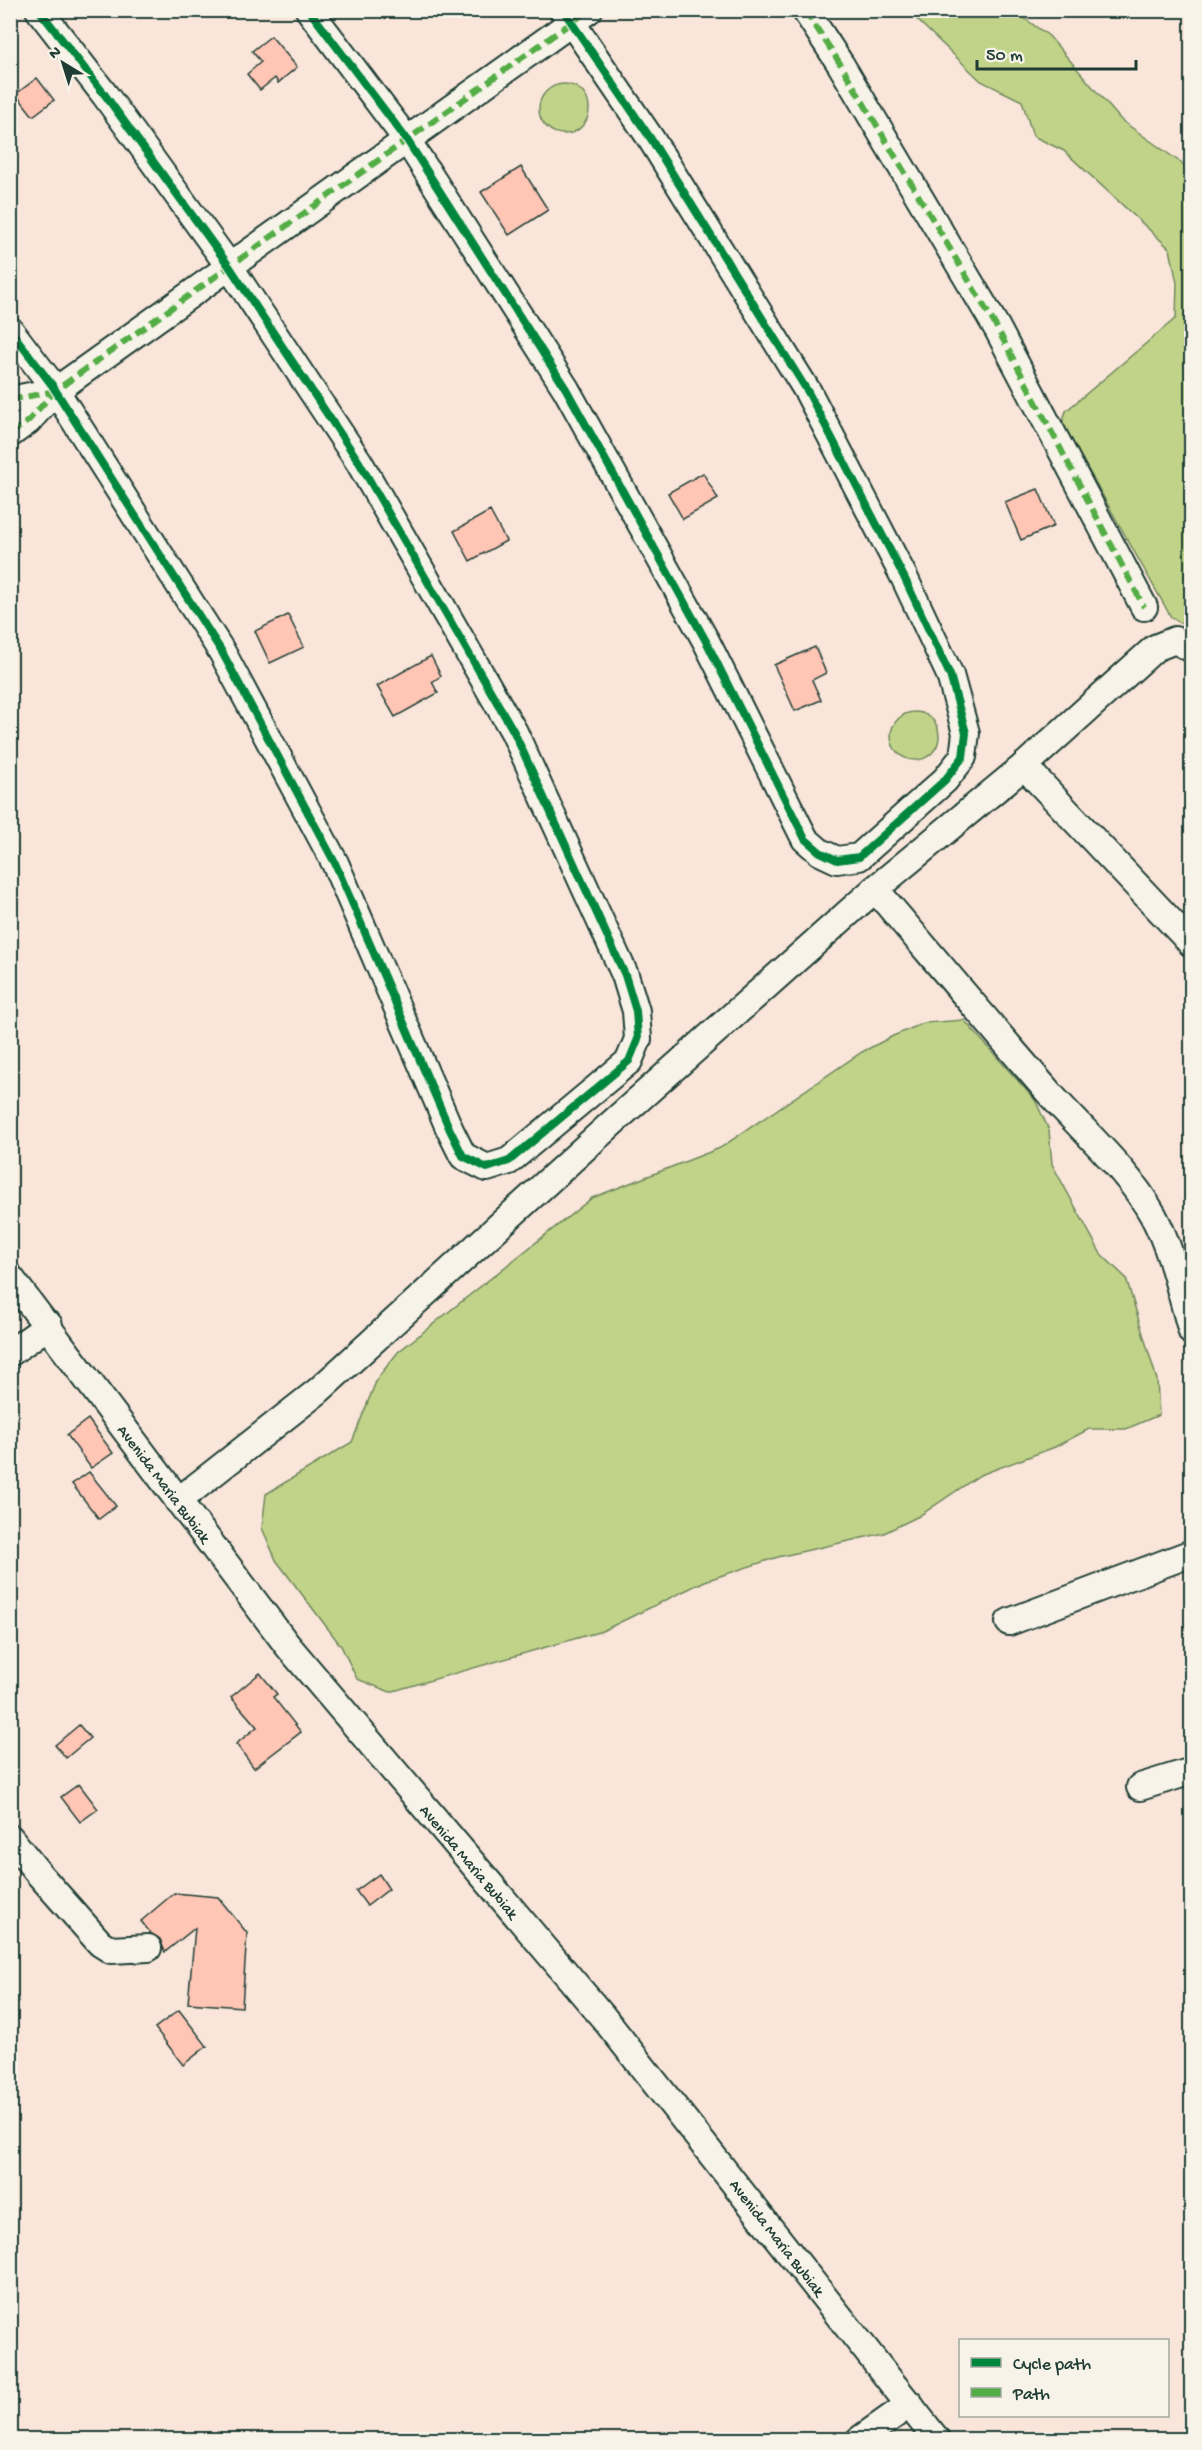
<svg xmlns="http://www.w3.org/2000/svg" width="1202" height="2450" font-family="'Gochi Hand',sans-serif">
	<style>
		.green { fill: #c0d388; stroke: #70885e; stroke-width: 1.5 }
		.building { fill: #ffc5b5; stroke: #1f3d34; stroke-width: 1.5 }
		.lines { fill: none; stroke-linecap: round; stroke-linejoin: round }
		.minor-casing { stroke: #1f3d34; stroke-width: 30 }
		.minor { stroke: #f7f3e8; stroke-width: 26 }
		.quiet { stroke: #52ad45; stroke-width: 6; stroke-dasharray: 12 6; stroke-linecap: butt }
		.cycleway-casing { stroke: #f7f3e8; stroke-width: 11 }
		.cycleway { stroke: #00873e; stroke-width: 8 }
		.labels { text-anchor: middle; stroke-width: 4.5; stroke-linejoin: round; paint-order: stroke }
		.street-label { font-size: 16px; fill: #1f3d34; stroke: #f7f3e8 }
	</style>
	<rect width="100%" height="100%" fill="#f9e5d9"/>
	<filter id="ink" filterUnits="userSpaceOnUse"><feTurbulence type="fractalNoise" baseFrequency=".0167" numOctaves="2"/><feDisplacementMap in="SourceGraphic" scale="12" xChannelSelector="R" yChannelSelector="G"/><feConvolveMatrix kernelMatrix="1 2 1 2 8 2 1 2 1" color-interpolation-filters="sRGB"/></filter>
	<g filter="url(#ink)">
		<g class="green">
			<path d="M908,11H1014L1049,36L1121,120L1180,162L1191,173V630L1171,617L1062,423L1066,411L1176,318L1177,283L1170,249L1064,151L1033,136L1022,101L981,81Z"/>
			<circle cx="564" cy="109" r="25"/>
			<circle cx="915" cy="736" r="24"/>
			<path d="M964,1020L1035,1100L1049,1130L1052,1164L1101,1254L1126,1278L1157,1380L1159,1415L1126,1429H1089L1055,1447L980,1475L919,1516L884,1533L778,1557L705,1581L602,1631L390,1692L357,1679L341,1646L276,1560L262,1528L266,1494L352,1442L377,1379L398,1352L592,1198L720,1148L862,1052L893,1036L924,1023Z"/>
		</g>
		<g class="building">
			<path d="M271,36L297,67L278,83L275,78L260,90L247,74L261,62L252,51Z"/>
			<path d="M37,78L54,100L33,116L16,94Z"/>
			<path d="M521,167L548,210L509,235L481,192Z"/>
			<path d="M703,473L718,499L683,519L668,493Z"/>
			<path d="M1038,489L1054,526L1021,540L1005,502Z"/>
			<path d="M490,511L506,541L470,561L454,531Z"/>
			<path d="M288,615L304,647L270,663L255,631Z"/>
			<path d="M815,647L826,673L812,680L821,700L795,711L774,665Z"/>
			<path d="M431,656L441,676L432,682L438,693L395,717L377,686Z"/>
			<path d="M88,1419L113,1453L91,1468L67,1435Z"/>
			<path d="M89,1472L116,1506L99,1519L72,1484Z"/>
			<path d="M260,1673L277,1694L273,1697L301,1732L254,1768L236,1744L257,1727L231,1697Z"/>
			<path d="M79,1725L90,1738L66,1758L55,1745Z"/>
			<path d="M79,1784L98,1809L80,1822L61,1797Z"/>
			<path d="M379,1874L389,1889L367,1906L356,1891Z"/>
			<path d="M174,1893L218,1897L247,1933L242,2007L188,2003L195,1928L165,1952L160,1939L151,1934L141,1921Z"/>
			<path d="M179,2010L207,2046L183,2065L155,2028Z"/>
		</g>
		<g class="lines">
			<g class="minor-casing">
				<g id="minor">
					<path d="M309,10L407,140L566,389L707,643L805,839L820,852L837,860L859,857L945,780L963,757L966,733L950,675L904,577L808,392L651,139L563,10"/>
					<path d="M805,10L841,65L997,328L1144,607"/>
					<path d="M10,330L52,385L222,652L335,863L450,1130L463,1156L487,1168L509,1161L629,1061L638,1039L636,1011L625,975L514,732L359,462L229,266L105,95L39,10"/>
					<path d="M10,400L55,391"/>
					<path d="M10,434L28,421L55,391L589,10"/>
					<path d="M1024,766L1192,944"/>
					<path d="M875,889C933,957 991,1026 1050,1094C1085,1133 1127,1169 1153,1215C1172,1250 1181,1294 1192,1332"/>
					<path d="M10,1277L288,1646L603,2017L937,2440"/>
					<path d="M10,1353L49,1325"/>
					<path d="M178,1501L318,1391L611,1124L875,889L1024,766L1155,648L1175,640L1192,649"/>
					<path d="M1009,1622L1192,1553"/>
					<path d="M1140,1787L1192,1771"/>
					<path d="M10,1838L39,1874L100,1943L111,1950L148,1948"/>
					<path d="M859,2440L910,2404"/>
				</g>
			</g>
			<use href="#minor" class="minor"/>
			<g class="quiet">
				<path d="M805,10L841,65L997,328L1144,607"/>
				<path d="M10,400L55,391"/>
				<path d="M10,434L28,421L55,391L589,10"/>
			</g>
			<g class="cycleway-casing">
				<g id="cycleway">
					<path d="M309,10L407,140L566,389L707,643L805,839L820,852L837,860L859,857L945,780L963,757L966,733L950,675L904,577L808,392L651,139L563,10"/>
					<path d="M10,330L52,385L222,652L335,863L450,1130L463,1156L487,1168L509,1161L629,1061L638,1039L636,1011L625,975L514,732L359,462L229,266L105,95L39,10"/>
				</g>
			</g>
			<use href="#cycleway" class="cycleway"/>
		</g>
	</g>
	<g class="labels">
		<g class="street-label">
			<text transform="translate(165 1483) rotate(53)" y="6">Avenida Maria Bubiak</text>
			<text transform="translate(470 1861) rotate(50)" y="6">Avenida Maria Bubiak</text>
			<text transform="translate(778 2237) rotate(52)" y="6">Avenida Maria Bubiak</text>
		</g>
	</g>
	<rect width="1202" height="2450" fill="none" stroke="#f7f3e8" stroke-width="36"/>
	<rect x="18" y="18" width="1166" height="2414" fill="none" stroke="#1f3d34" stroke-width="2" filter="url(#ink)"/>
	<rect x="959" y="2339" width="210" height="78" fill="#f7f3e8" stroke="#a1aaa0" stroke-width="1.5"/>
	<rect x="971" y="2358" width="30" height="9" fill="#00873e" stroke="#a1aaa0" stroke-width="1.5"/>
	<text x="1013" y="2369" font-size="18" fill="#1f3d34">Cycle path</text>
	<rect x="971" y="2388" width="30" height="9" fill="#52ad45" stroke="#a1aaa0" stroke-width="1.5"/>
	<text x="1013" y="2399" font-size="18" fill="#1f3d34">Path</text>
	<g transform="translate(63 63) rotate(322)" stroke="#f7f3e8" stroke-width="4.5" paint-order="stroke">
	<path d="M0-4.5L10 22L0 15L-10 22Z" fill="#1f3d34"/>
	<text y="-9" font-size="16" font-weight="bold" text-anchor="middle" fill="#1f3d34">N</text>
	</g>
	<path d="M977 60v9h159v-9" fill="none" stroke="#1f3d34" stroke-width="3"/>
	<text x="986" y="60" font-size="18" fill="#1f3d34" stroke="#f7f3e8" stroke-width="4.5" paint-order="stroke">50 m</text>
</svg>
